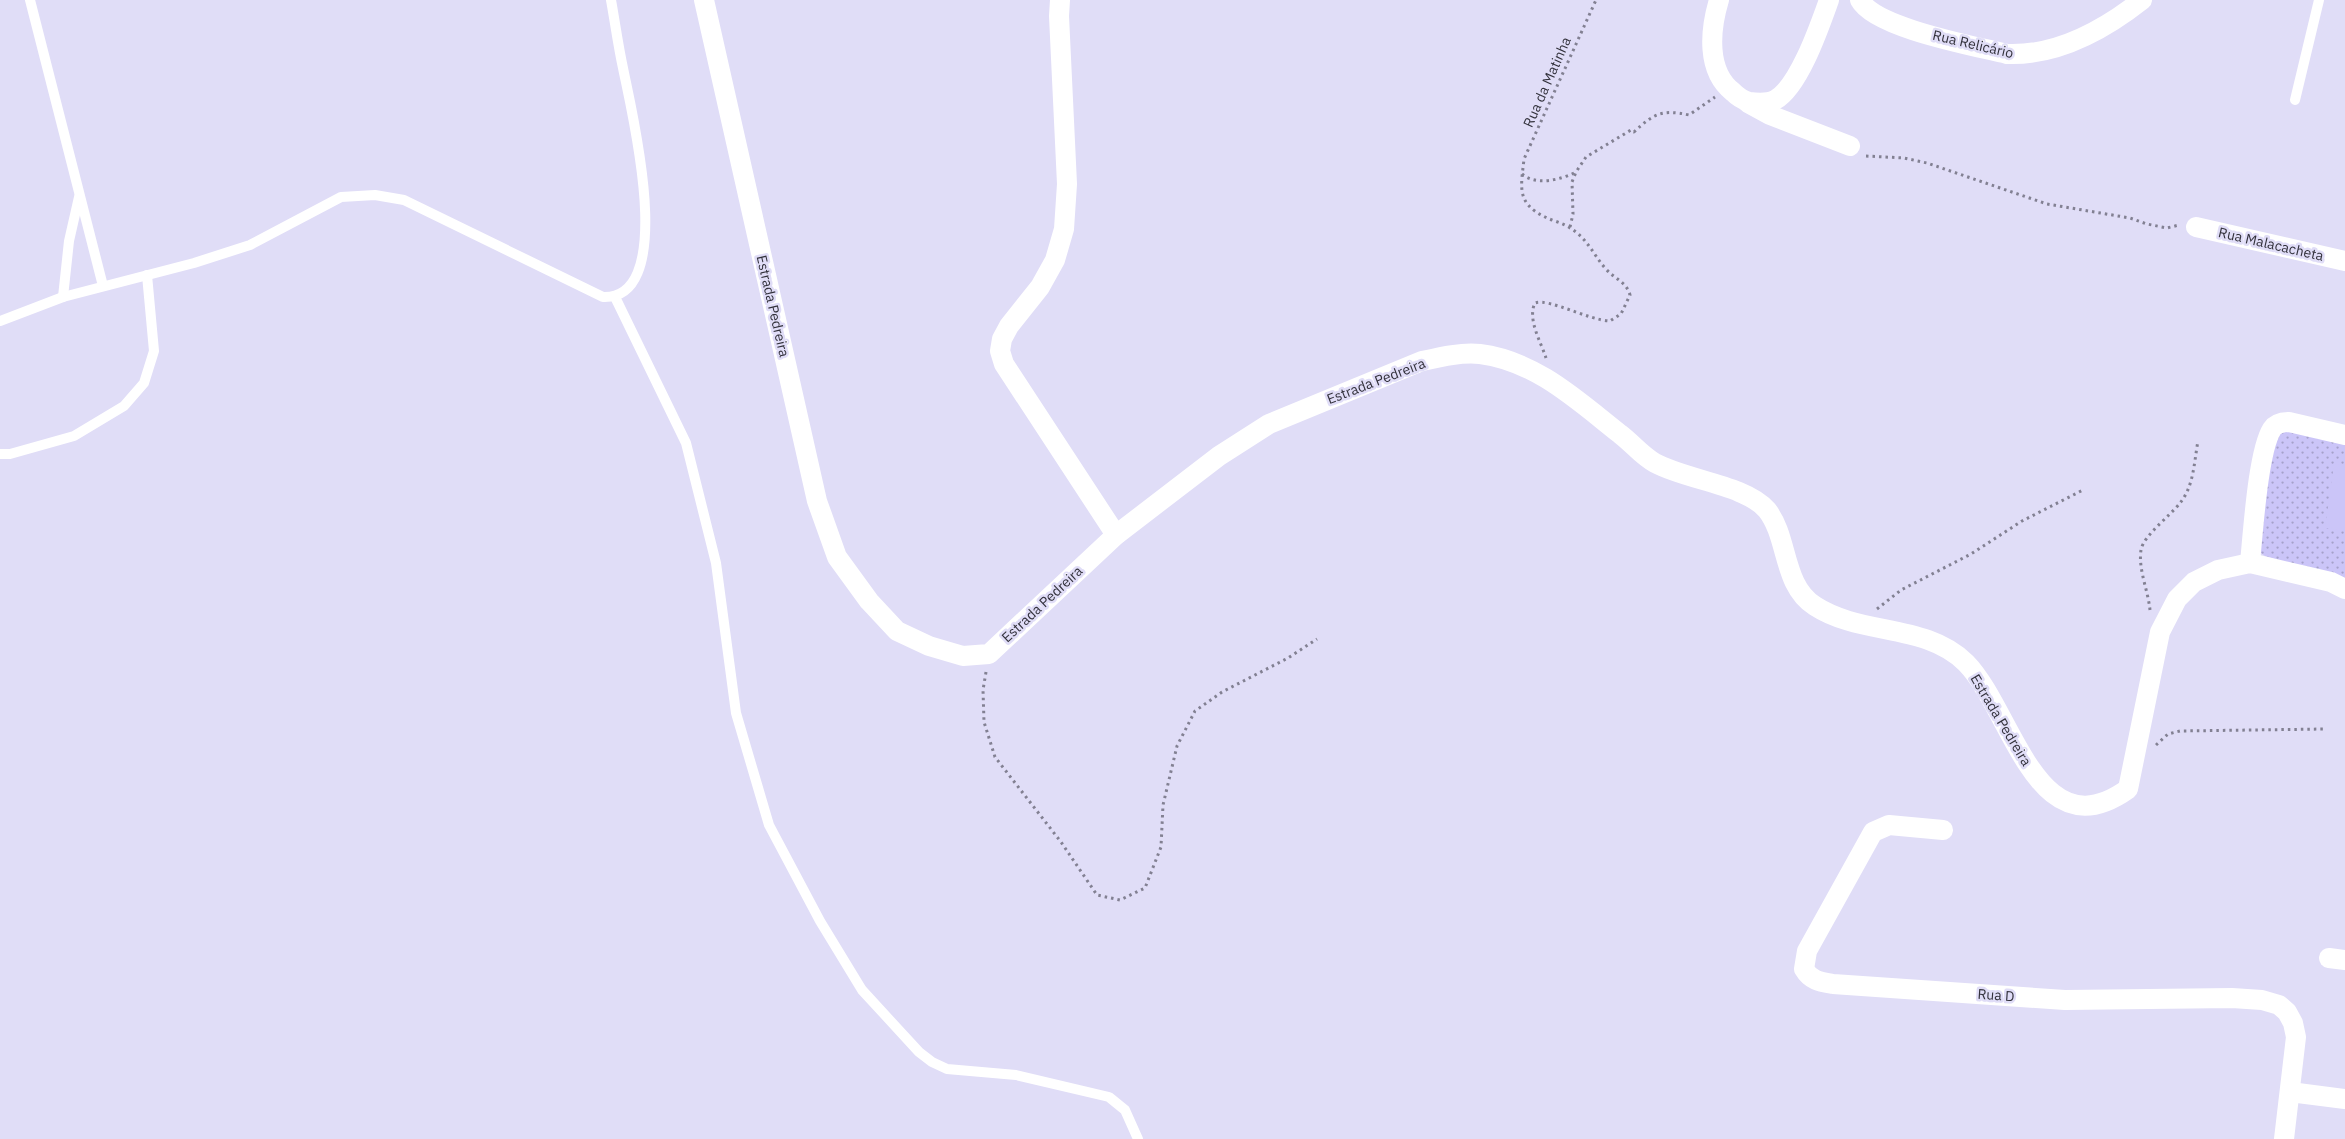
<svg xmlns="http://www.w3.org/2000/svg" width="2345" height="1139" font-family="'IBM Plex Sans',sans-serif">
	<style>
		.grass { fill: url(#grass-dots) }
		.garden { fill: #cbc5f8 }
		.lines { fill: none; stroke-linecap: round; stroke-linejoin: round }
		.path { stroke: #828092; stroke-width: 3; stroke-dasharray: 2.5 4; stroke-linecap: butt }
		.service { stroke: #fff; stroke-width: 10 }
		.minor { stroke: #fff; stroke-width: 20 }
		.labels { text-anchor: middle; stroke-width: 5; stroke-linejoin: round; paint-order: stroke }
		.street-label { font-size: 14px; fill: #32313b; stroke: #e0ddf7 }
	</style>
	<defs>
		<pattern id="grass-dots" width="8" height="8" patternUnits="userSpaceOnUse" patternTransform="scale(1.25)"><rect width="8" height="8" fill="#cbc5f8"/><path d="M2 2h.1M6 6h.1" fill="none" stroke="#a5a1ca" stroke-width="1.8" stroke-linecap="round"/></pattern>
	</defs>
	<rect width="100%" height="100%" fill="#e0ddf7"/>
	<path class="grass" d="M2291,430L2345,445V580L2265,556L2257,550L2270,444L2277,435Z"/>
	<path class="garden" d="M2334,464L2345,465V531L2325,528Z"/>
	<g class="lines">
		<g class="path">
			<path d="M1866,156L1904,158L1927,163L2047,204L2130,218L2147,224L2167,228L2179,225"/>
			<path d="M1522,174C1536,186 1560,180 1576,172"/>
			<path d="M1570,227L1573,214L1572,182L1576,172L1586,157L1631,130L1634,132C1653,114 1662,109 1689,115L1715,97"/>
			<path d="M1546,358C1541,342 1527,319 1535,303C1549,298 1588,320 1610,321L1621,314L1630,295C1626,281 1614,279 1605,268C1593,254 1587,238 1570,228C1563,223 1553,221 1545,217C1516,203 1521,187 1524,159L1596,0"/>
			<path d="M1877,609L1901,590L1971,554L2022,521L2083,490"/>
			<path d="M2150,610C2148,590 2138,569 2141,550C2143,536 2171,515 2180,503C2194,486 2194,462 2198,441"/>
			<path d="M986,672L983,690L984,722L995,757L1061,842L1097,895L1120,900L1145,888L1161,847L1163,805L1177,746L1195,711L1222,692L1288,658L1317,639"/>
			<path d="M2156,745L2168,734L2180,731L2324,729"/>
		</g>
		<g class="service">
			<path d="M30,0L103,286"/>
			<path d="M2295,100L2319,0"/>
			<path d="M63,297L69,241L79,197"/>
			<path d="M615,297L686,443L716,563L736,713L769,825L820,921L862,990L919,1052L932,1062L947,1069L1016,1075L1109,1097L1125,1110L1138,1139"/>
			<path d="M0,321L63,297L194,263L250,245L341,197L375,195L404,200L603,297C679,300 631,109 623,68C618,45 615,22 611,0"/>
			<path d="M0,454H10L74,436L124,406L144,383L154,351L147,275"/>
		</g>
		<g class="minor">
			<path d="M704,0L817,501L837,557L869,601L897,631L929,646L963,656L989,654L1116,535L1219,456L1269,424L1422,361C1440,357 1461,352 1480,354C1536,361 1578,401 1620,434C1632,443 1642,456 1655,463C1686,480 1746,485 1767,510C1789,538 1782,585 1815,606C1861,636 1926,623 1966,663C2013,711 2037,854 2128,789L2160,632L2177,599L2194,582L2218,570L2250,563L2331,582L2345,589"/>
			<path d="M1060,0L1059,16L1067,184L1064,229L1055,260L1040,287L1009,326L1002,339L1000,351L1004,364L1116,535"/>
			<path d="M1719,0C1710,30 1706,71 1733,92C1738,97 1743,100 1749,102C1758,103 1767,104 1775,100C1799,87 1820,25 1829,0"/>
			<path d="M1860,0C1875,28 1975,46 2007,54C2056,56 2104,30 2142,0"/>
			<path d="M1748,103L1770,115L1850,146"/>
			<path d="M2196,227L2345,261"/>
			<path d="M2250,563C2253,533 2258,451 2272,429C2276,423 2282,422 2289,422L2345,435"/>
			<path d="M1943,830L1889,825L1873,832L1807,951L1804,969C1811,981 1821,982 1833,984L2065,1000L2232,998L2262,1000L2279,1005L2287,1012L2293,1023L2296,1037L2284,1139"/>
			<path d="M2329,958L2345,960"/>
			<path d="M2290,1092L2345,1099"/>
		</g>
	</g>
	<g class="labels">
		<g class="street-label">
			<text transform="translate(1973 44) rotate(13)" y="5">Rua Relicário</text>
			<text transform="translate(1547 82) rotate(-66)" y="5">Rua da Matinha</text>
			<text transform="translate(2271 244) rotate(13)" y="5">Rua Malacacheta</text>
			<text transform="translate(773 306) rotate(77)" y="5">Estrada Pedreira</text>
			<text transform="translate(1376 381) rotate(-21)" y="5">Estrada Pedreira</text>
			<text transform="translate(1042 604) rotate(-43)" y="5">Estrada Pedreira</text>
			<text transform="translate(2001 720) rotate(59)" y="5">Estrada Pedreira</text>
			<text transform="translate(1996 995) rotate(4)" y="5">Rua D</text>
		</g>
	</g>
</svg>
